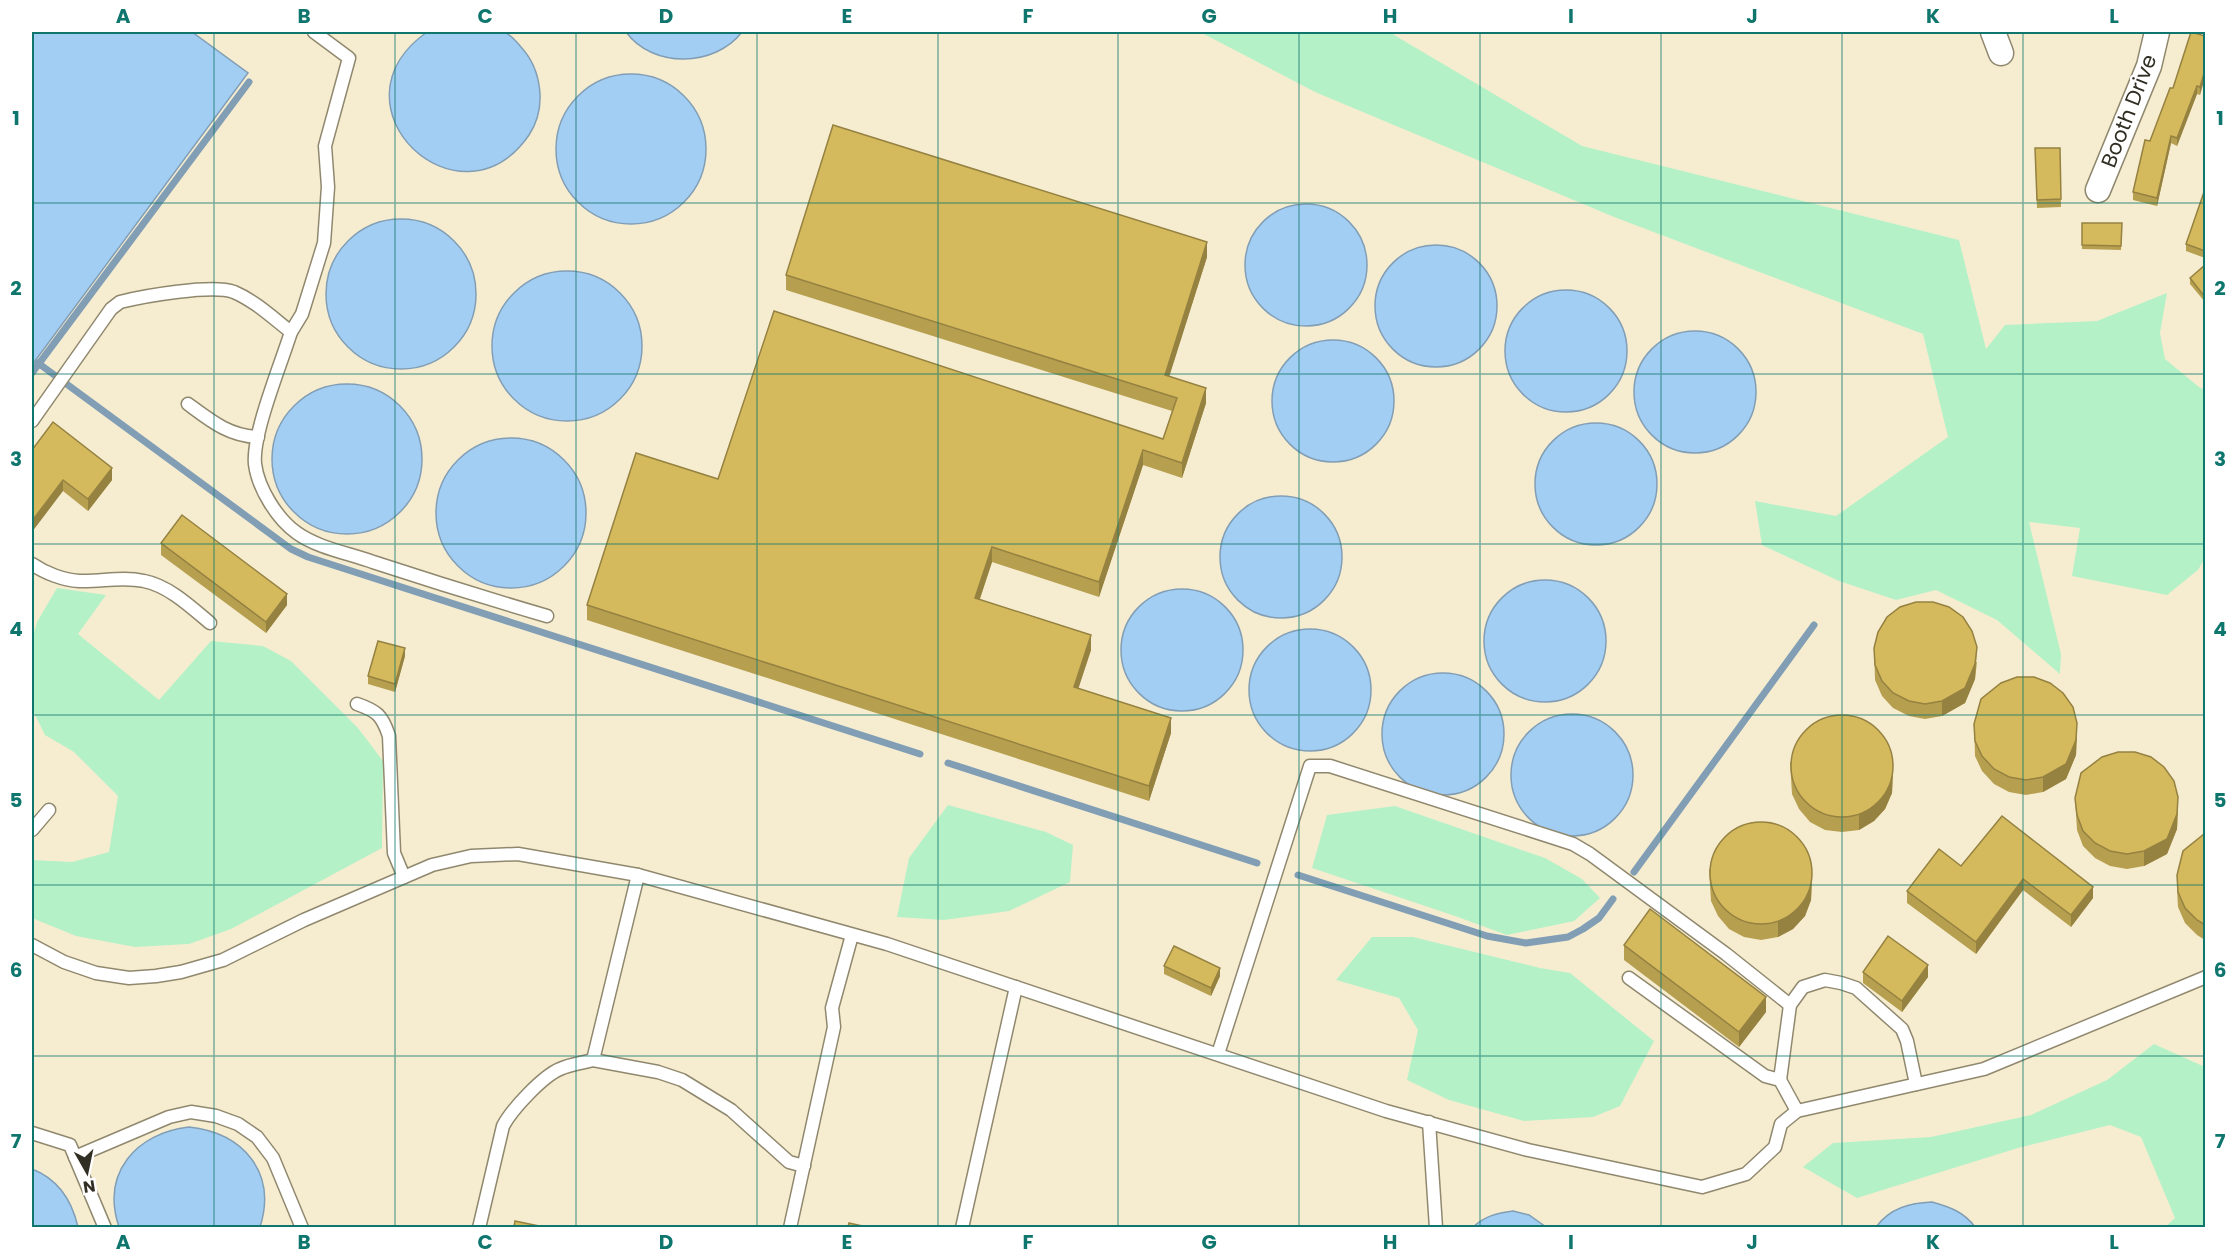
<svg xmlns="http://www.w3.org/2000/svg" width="2237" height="1259" font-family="Poppins,sans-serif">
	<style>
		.green { fill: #b5f1c7 }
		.water { fill: #a3cef4; stroke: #819eb5; stroke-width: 1.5 }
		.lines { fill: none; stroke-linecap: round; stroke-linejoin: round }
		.stream { stroke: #819eb5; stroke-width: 7 }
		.service-casing { stroke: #90886e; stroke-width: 15 }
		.minor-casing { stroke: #90886e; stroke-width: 27 }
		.service { stroke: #fff; stroke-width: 12 }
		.minor { stroke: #fff; stroke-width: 24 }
		.wall { fill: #b79f50 }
		.shaded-wall { fill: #958241 }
		.building { fill: #d5b95d; stroke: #958241; stroke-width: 1.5 }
		.grid { fill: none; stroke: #0f766e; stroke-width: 1.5; stroke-opacity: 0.55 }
		.labels { text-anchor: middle; stroke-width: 4.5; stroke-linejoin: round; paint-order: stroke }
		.street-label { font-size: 21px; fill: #312e23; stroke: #fff }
		.neatline { fill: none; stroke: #0f766e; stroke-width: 2 }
		.grid-label { font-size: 20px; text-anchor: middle; font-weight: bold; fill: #0f766e }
	</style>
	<rect width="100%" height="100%" fill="#f6edd1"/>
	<g class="green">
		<path d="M1200,32H1389L1582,146L1959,240L1986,349L2005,325L2097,321L2167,293L2160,333L2165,359L2199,387L2205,390V558L2198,570L2167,595L2072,576L2080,528L2029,522L2061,654L2060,674L1997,620L1936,590L1896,600L1839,581L1762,545L1755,501L1836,516L1948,437L1923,334L1614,217L1315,92Z"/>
		<path d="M57,588L106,595L78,634L159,700L211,641L263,646L291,661L358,728L383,761L382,848L231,929L189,944L135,947L76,936L32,918V860L72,862L109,852L118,796L74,752L45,735L32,709V640L37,622Z"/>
		<path d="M948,805L1046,832L1073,845L1070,882L1009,911L944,920L897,917L909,858Z"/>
		<path d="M1395,806L1545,858L1582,879L1600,898L1574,921L1507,935L1455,916L1312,868L1327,815Z"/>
		<path d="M1372,937H1413L1540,968L1570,973L1654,1041L1620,1106L1593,1117L1524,1121L1449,1100L1407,1080L1418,1030L1399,998L1336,980Z"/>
		<path d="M2154,1044L2205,1067V1227H2165L2175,1218L2141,1137L2110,1125L2018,1148L1857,1198L1803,1167L1833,1143L1931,1137L2031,1115L2107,1080Z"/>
	</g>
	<g class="water">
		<path d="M32,32H192L248,73L32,365Z"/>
		<path d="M427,32C441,32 494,28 504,32C510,34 517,42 521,47C542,70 547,108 529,135C460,235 323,106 427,32Z"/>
		<path d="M626,32H742C715,67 653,69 626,32Z"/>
		<circle cx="631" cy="149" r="75"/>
		<circle cx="1306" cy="265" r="61"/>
		<circle cx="401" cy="294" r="75"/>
		<circle cx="1436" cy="306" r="61"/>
		<circle cx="567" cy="346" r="75"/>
		<circle cx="1566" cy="351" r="61"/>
		<circle cx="1695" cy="392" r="61"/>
		<circle cx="1333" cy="401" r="61"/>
		<circle cx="347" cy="459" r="75"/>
		<circle cx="1596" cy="484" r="61"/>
		<circle cx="511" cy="513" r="75"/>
		<circle cx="1281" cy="557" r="61"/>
		<circle cx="1545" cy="641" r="61"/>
		<circle cx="1182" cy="650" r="61"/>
		<circle cx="1310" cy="690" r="61"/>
		<circle cx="1443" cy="734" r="61"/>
		<circle cx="1572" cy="775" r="61"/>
		<path d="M189,1127C244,1133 277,1173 260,1227H119C101,1173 136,1133 189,1127Z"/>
		<path d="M32,1169C58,1179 72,1201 78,1227H32Z"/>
		<path d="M1932,1202C1950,1207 1964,1212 1975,1227H1876C1890,1208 1910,1203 1932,1202Z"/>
		<path d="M1513,1211L1529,1215L1546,1227H1473C1485,1216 1497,1213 1513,1211Z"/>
	</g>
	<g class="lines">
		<g class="stream">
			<path d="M38,363L291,549L308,557L920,754"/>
			<path d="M32,373L249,82"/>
			<path d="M948,763L1257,863"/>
			<path d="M1634,872L1814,625"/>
			<path d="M1298,875L1487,936L1526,943L1568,937L1583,929L1599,918L1613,899"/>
		</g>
		<g class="service-casing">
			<g id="service">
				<path d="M291,332C281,364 252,434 255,464C258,488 277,519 297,533C318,548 348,553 373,562C431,581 489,599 547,616"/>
				<path d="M188,404C211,421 229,436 258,437"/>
				<path d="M32,421L111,309L120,302C144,296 212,284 234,292C255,301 273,318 291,332L302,314L324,243L328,187L325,146L349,58L314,32"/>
				<path d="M32,564C45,573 63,580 79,581C101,582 122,576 144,581C169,586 191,607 210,623"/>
				<path d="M357,704C377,711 382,715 389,736L394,853L404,877"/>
				<path d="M32,830L49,810"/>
				<path d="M32,945L64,962L96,973L129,978L156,976L181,972L223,960L304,920L432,865L471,856L518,854L638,875L887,944L1386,1111L1528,1150L1702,1187L1746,1174L1775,1147L1781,1124L1797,1111L1984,1069L2206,977"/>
				<path d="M1629,978L1765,1076L1780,1080L1797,1111"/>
				<path d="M1218,1054L1310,766H1330L1573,844L1590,854L1726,954L1790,1005"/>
				<path d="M593,1060L658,1072L682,1080L731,1110L789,1162L804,1166"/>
				<path d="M1780,1080L1790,1005L1803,987L1825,980L1841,983L1856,988L1902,1029L1907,1041L1916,1084"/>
				<path d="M1429,1122L1436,1228"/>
				<path d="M32,1133L70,1145L105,1228"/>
				<path d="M75,1157L169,1117L191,1112L216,1116L238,1124L257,1137L273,1158L302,1228"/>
				<path d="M479,1228L503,1126C512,1109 543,1076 560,1069C570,1064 582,1063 593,1060L638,875"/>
				<path d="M790,1228L834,1027L832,1008L852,935"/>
				<path d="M962,1228L1016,987"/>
			</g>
		</g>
		<g class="minor-casing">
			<g id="minor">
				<path d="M1993,32L2001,53"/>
				<path d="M2098,190L2149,66L2157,32"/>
			</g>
		</g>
		<use href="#service" class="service"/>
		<use href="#minor" class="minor"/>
	</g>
	<g class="wall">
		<path d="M2205,36L2200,95L2197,94L2177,146L2171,143L2157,206L2133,200V192L2150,141L2173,88Z"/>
		<path d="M2035,148H2060L2061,207L2037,208Z"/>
		<path d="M2205,189V258L2186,251V244Z"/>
		<path d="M2082,223H2122L2121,250L2082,249Z"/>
		<path d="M1207,257L1169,376L1206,403L1182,478L1143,465L1099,597L992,562L980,599L1091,650L1078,688L1171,733L1149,801L587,620V605L718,479L1163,439L1172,411L786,290V275Z"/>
		<path d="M2205,265V302L2190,284V278Z"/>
		<path d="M32,450L112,480L88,511L63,491Z"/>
		<path d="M161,543L287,605L266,633L161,555Z"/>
		<path d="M1874,648L1977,662L1975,679L1965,703L1942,716L1925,719L1909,716L1893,708L1882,696L1875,680Z"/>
		<path d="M405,656L395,692L368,684V676Z"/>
		<path d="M1974,724L2077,738L2076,755L2066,779L2043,792L2026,795L2009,792L1994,784L1982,771L1975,756Z"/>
		<path d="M1790,762L1893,776L1892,793L1885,809L1874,821L1859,830L1842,832L1825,830L1810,822L1799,809L1792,794Z"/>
		<path d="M2075,798L2178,812L2177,829L2167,854L2144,866L2127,869L2110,866L2095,858L2083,846L2077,830Z"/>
		<path d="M2002,816L2093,898L2071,927L2023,890L1976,954L1907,903V891L1961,866Z"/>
		<path d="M2205,834V940L2197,935L2185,923L2178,907L2177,890V875Z"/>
		<path d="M1709,869L1812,883L1811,900L1805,916L1793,929L1778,937L1761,940L1744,937L1729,929L1718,916L1711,901Z"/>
		<path d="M1624,945L1766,1012L1739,1047L1624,960Z"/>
		<path d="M1164,966L1220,976L1211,996L1164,974Z"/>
		<path d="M1863,972L1928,977L1902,1012L1863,983Z"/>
	</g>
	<g class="shaded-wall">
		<path d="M2205,70V78L2200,95V87Z"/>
		<path d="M2197,86V94L2177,146V138Z"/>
		<path d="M2171,136V143L2157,206V198Z"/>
		<path d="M1207,242V257L1165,390V375Z"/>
		<path d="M1206,388V403L1182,478V463Z"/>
		<path d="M1143,450V465L1099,597V582Z"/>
		<path d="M112,468V480L88,511V499Z"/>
		<path d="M63,480V491L32,532V521Z"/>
		<path d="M992,547V562L975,613V598Z"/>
		<path d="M287,594V605L266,633V622Z"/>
		<path d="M1091,635V650L1074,702V687Z"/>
		<path d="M1977,647L1975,679L1965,703L1942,716V701Z"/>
		<path d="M405,648V656L395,692V684Z"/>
		<path d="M1171,718V733L1149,801V786Z"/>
		<path d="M2077,723L2076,755L2066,779L2043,792V777Z"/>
		<path d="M1893,761L1892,793L1885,809L1874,821L1859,830V815Z"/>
		<path d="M2178,797L2177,829L2167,854L2144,866V851Z"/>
		<path d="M1812,868L1811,900L1805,916L1793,929L1778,937V922Z"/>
		<path d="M2023,879V890L1976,954V942Z"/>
		<path d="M2093,887V898L2071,927V915Z"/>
		<path d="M1928,965V977L1902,1012V1001Z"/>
		<path d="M1220,968V976L1211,996V988Z"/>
		<path d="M1766,997V1012L1739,1047V1032Z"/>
	</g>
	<g class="building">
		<path d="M2191,32L2205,36V70L2200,87L2197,86L2177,138L2171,136L2157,198L2133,192L2145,140L2150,141L2170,88H2173Z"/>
		<path d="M833,125L1207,242L1165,375L1206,388L1182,463L1143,450L1099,582L992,547L975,598L1091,635L1074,687L1171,718L1149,786L587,605L636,453L718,479L774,311L1163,439L1177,398L786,275Z"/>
		<path d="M2035,148H2060L2061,199L2037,200Z"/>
		<path d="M2205,189V251L2186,244Z"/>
		<path d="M2082,223H2122L2121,246L2082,245Z"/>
		<path d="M2205,265V297L2190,278Z"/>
		<path d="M53,422L112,468L88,499L63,480L32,521V450Z"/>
		<path d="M182,515L287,594L266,622L161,543Z"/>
		<path d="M1916,602H1933L1949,607L1963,617L1972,631L1977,647L1975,664L1965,688L1942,701L1925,704L1909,701L1893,693L1882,681L1875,665L1874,648L1878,632L1887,617L1900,607Z"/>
		<path d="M378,641L405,648L395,684L368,676Z"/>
		<path d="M2017,677H2034L2050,683L2063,693L2073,707L2077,723L2076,740L2066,764L2043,777L2026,780L2009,777L1994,769L1982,756L1975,741L1974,724L1981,699L2001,683Z"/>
		<circle cx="1842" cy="766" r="51"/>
		<path d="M2118,752H2135L2151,757L2164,767L2174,781L2178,797L2177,814L2167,839L2144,851L2127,854L2110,851L2095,843L2083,831L2077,815L2075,798L2081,773L2102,757Z"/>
		<path d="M2002,816L2093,887L2071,915L2023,879L1976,942L1907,891L1939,849L1961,866Z"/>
		<circle cx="1761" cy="873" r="51"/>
		<path d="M2204,834H2205V925L2197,920L2185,908L2178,892L2177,875L2183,851Z"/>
		<path d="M1650,909L1766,997L1739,1032L1624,945Z"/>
		<path d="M1888,936L1928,965L1902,1001L1863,972Z"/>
		<path d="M1174,946L1220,968L1211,988L1164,966Z"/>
		<path d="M515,1221L544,1227H514Z"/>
		<path d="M849,1223L867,1227H848Z"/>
	</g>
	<path class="grid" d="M214,32V1228M395,32V1228M576,32V1228M757,32V1228M938,32V1228M1118,32V1228M1299,32V1228M1480,32V1228M1661,32V1228M1842,32V1228M2023,32V1228M32,203H2206M32,374H2206M32,544H2206M32,715H2206M32,885H2206M32,1056H2206"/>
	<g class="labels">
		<g class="street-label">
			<text transform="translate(2129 111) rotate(-69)" y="7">Booth Drive</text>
		</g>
	</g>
	<rect width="2237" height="1259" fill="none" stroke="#ffffff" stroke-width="66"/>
	<g transform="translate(87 1172) rotate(171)" stroke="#ffffff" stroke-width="4.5" paint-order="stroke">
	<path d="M0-4.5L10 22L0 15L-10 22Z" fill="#312e23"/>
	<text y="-9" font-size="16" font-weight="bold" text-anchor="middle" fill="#312e23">N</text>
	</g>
	<rect x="33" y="33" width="2171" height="1193" class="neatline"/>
	<g class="grid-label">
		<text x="123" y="23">A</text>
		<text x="304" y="23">B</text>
		<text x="485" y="23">C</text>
		<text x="666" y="23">D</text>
		<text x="847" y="23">E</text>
		<text x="1028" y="23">F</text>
		<text x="1209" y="23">G</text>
		<text x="1390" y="23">H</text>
		<text x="1571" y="23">I</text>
		<text x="1752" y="23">J</text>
		<text x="1933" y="23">K</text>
		<text x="2114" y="23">L</text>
		<text x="16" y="125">1</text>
		<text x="2220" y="125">1</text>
		<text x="16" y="295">2</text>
		<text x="2220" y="295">2</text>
		<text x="16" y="466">3</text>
		<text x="2220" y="466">3</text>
		<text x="16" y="636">4</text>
		<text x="2220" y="636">4</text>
		<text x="16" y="807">5</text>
		<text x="2220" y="807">5</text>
		<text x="16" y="977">6</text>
		<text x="2220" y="977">6</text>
		<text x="16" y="1148">7</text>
		<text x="2220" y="1148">7</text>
		<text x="123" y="1249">A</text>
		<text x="304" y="1249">B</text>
		<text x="485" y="1249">C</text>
		<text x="666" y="1249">D</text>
		<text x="847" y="1249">E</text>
		<text x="1028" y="1249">F</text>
		<text x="1209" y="1249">G</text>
		<text x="1390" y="1249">H</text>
		<text x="1571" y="1249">I</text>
		<text x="1752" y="1249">J</text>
		<text x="1933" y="1249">K</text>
		<text x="2114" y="1249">L</text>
	</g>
</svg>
